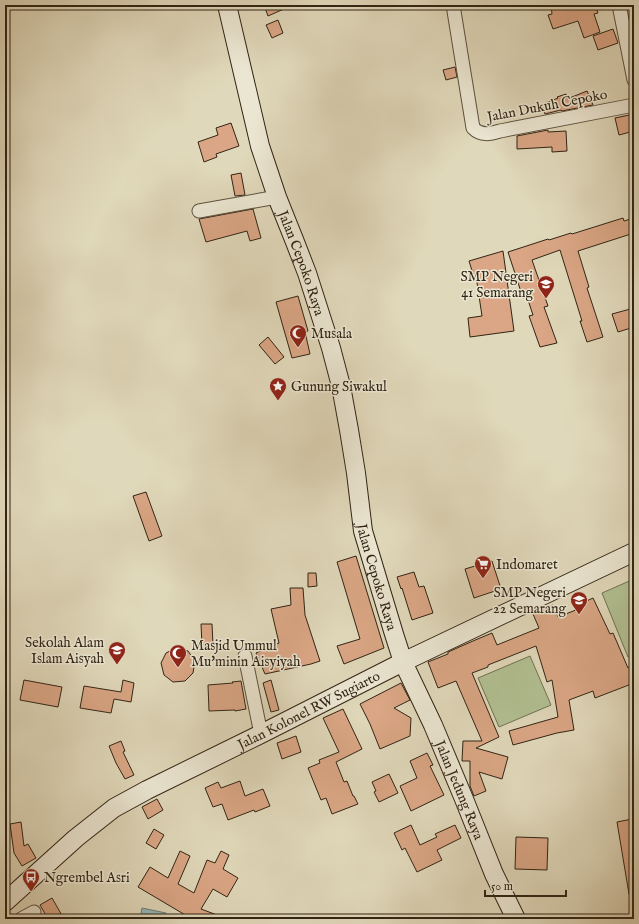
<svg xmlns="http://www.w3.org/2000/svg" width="639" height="924" font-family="'IM FELL English',serif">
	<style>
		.green { fill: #b1bf91; stroke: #717253 }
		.water { fill: #96b8b8; stroke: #6e7d77 }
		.building { fill: #daa685; stroke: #312415 }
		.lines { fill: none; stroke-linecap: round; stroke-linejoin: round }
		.street-casing { stroke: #5d513e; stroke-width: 15 }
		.secondary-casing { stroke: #312415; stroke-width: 20 }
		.street { stroke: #ebe6d2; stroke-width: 13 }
		.secondary { stroke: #ebe6d2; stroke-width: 18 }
		.labels { text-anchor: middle; stroke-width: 3; stroke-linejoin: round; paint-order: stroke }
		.street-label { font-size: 14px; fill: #312415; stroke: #ebe6d2 }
		.poi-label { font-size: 14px; fill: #312415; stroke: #ebe6d2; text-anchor: start }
	</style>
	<rect width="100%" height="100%" fill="#e0d8ba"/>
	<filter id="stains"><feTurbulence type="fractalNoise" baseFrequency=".005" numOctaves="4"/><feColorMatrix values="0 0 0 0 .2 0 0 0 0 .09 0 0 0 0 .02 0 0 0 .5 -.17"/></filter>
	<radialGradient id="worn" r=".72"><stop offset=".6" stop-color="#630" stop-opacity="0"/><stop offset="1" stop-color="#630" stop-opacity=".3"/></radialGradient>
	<g class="green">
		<path d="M634,579V654L628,657L602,593Z"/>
		<path d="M530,656L551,705L499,727L478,678Z"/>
	</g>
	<path class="water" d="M142,908L166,913L164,919H140Z"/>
	<g class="building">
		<path d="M264,5H293L268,16Z"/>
		<path d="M551,5H564L565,10L580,5H595L598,13L594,14L600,32L584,38L578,21L553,29L548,15L552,14Z"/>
		<path d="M278,20L283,33L272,38L266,25Z"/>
		<path d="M613,29L618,43L598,50L593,36Z"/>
		<path d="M455,67L457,77L446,80L443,70Z"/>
		<path d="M587,91L593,105L562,111L561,110L545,114L541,105L558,98L557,97L566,94L567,99Z"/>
		<path d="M634,114V131L619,135L615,118Z"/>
		<path d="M231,123L239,146L216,154L217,157L204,162L198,142L218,135L216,128Z"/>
		<path d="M548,130V132L566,131L567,151L552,152V147L517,149V136Z"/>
		<path d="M241,173L245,195L235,196L231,175Z"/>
		<path d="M253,209L261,238L250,241L247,231L206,242L199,219Z"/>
		<path d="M623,218L624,221L634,218V233L578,251L589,287L587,288L603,337L587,342L580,321H582L560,250L532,260L548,306L544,307L557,343L540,347L529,316L533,315L527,297L523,298L508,252L548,239L549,240L571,233L572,234Z"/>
		<path d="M503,251L514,331L470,337L468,318L482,316L476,276L474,277L469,261Z"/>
		<path d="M298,296L308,331L305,332L310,354L292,358L276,302Z"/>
		<path d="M634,308V327L618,332L612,314Z"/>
		<path d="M268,337L284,357L275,364L259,345Z"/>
		<path d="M146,492L162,536L149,541L133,496Z"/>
		<path d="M356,556L384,648L344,664L337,646L360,639L337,562Z"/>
		<path d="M492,561L501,589L474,598L465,569Z"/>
		<path d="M414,572L419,587L424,586L433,613L412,620L402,588L401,589L397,577Z"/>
		<path d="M308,573H316L317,586L308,587Z"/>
		<path d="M290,588H303L305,615L320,661L311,664L265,674L256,653L279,643L271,609L291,605Z"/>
		<path d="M593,598L610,634L613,633L628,668L634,665V683L595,698L593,691L569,700L574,730L557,733L513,745L509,731L558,717L552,680L547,682L536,646L488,665V667L472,673L499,737L476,748L508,757L502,779L479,772L486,791L474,796L470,786V761H462L463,741H482L456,681L438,688L428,662L448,654V652L473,641L492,633L497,645L539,628L533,614L553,605L558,617L581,608L580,604Z"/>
		<path d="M201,624H212L213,645H202Z"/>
		<path d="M176,648L188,651L195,661L193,673L185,681L173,682L164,675L161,663L166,653Z"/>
		<path d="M24,680L62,687L58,707L20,700Z"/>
		<path d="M123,680L134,683L131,702L114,699L111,713L80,708L84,686L121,692Z"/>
		<path d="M271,680L279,710L271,712L263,683Z"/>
		<path d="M241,681L246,709L235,711V710L209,711L208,685L233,683L232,682Z"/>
		<path d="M401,683L410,700L394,708L411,718L410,736L380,749L370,724L360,704Z"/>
		<path d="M343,709L362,749L336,762L344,782L347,781L353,796H354L358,804L332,814L326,798L321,800L308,768L320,763L319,760L339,752L323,718Z"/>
		<path d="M296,736L301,752L282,759L277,743Z"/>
		<path d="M121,741L125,751L123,752L134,775L125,779L116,763L109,746Z"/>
		<path d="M427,753L433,765L430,766L444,795L411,811L400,786L417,778L410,761Z"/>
		<path d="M389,774L398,793L379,802L374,792L376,791L372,782Z"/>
		<path d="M240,781L245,796L263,789L270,806L255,812L254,810L228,820L222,804L213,807L205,788L218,782L221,788Z"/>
		<path d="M157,799L163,810L148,819L142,807Z"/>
		<path d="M632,819L634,831V894H629L617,822Z"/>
		<path d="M21,822L24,846L28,844L36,858L22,866L14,853L10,824Z"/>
		<path d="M411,825L420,845L437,837L435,834L455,825L461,838L437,850L442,860L417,872L405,848L402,850L394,833Z"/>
		<path d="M154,829L164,835L156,849L146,843Z"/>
		<path d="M516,837L548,838L547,870L515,869Z"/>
		<path d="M180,851L190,856L178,884L194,893L207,860L215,863L221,851L229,855L223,869L238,878L227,897L213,889L201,909L225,918V919H192L138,887L150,867L168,878Z"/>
		<path d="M52,898L64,919H48L40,905Z"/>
	</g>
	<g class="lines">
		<g class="street-casing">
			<g id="street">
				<path d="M453,5L473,128C481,136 490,134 500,131L634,105"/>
				<path d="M619,5L634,80"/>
				<path d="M199,211L277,197"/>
				<path d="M245,656L261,734"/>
				<path d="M5,918L6,919"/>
				<path d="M21,919L34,912"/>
			</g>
		</g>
		<g class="secondary-casing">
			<g id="secondary">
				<path id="s1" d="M227,5L260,146L277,197L295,242L307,273L331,348L341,386L349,430L356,473L363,531L394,634L403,662L433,725L464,799L494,874L516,919"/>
				<path id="s2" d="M5,902L76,838L114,808L147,790L261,734L403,662L634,552"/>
			</g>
		</g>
		<use href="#street" class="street"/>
		<use href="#secondary" class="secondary"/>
	</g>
	<defs>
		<g id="school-pin" transform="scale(0.9)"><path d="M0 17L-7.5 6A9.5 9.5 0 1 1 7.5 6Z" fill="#8f2418" stroke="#ebe6d2"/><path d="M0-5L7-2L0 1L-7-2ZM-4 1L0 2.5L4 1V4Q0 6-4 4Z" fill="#fff"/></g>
		<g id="mosque-pin" transform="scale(0.9)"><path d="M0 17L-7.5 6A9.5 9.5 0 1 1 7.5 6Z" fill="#8f2418" stroke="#ebe6d2"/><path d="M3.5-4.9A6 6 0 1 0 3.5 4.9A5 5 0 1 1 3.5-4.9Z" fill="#fff"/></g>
		<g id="sight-pin" transform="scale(0.9)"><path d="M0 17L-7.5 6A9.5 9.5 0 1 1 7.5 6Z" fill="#8f2418" stroke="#ebe6d2"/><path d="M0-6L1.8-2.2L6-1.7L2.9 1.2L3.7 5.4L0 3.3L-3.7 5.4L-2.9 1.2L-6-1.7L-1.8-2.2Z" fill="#fff"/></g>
		<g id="supermarket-pin" transform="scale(0.9)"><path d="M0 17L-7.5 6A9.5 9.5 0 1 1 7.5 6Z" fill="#8f2418" stroke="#ebe6d2"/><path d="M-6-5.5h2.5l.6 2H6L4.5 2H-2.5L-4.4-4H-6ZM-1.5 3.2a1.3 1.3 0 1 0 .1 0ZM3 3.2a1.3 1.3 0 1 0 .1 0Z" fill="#fff"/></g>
		<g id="bus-pin" transform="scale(0.9)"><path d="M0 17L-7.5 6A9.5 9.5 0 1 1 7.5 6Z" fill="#8f2418" stroke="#ebe6d2"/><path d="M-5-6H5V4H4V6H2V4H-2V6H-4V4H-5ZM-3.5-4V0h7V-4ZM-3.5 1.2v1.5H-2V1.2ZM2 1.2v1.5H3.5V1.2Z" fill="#fff"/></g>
	</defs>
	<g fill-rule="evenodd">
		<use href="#school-pin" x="546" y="284"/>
		<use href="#mosque-pin" x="298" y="333"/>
		<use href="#sight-pin" x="278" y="386"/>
		<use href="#supermarket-pin" x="483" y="564"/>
		<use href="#school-pin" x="579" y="600"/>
		<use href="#school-pin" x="117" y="650"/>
		<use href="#mosque-pin" x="178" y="653"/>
		<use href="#bus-pin" x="31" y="877"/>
	</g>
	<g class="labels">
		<g class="street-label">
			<text transform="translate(547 105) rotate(-11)" y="5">Jalan Dukuh Cepoko</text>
			<text dy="5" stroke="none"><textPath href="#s1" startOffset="269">Jalan Cepoko Raya</textPath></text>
			<text dy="5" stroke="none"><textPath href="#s1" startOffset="593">Jalan Cepoko Raya</textPath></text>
			<text dy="5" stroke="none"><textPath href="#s2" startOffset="362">Jalan Kolonel RW Sugiarto</textPath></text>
			<text dy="5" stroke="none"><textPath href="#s1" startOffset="822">Jalan Jedung Raya</textPath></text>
		</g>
		<g class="poi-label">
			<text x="533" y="281" text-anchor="end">SMP Negeri<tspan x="533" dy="16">41 Semarang</tspan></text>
			<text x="311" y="338">Musala</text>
			<text x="291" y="391">Gunung Siwakul</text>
			<text x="496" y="569">Indomaret</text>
			<text x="566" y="597" text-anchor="end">SMP Negeri<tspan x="566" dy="16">22 Semarang</tspan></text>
			<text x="104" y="647" text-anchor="end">Sekolah Alam<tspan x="104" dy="16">Islam Aisyah</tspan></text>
			<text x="191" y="650">Masjid Ummul<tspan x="191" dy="16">Mu'minin Aisyiyah</tspan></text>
			<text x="44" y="882">Ngrembel Asri</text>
		</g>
	</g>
	<rect width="639" height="924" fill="none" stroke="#e0d8ba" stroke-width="20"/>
	<rect x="6" y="6" width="627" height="912" fill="none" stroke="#312415" stroke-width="2"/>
	<rect x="10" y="10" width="619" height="904" fill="none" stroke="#312415"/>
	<path d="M485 890v6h81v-6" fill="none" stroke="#312415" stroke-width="2"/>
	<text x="491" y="890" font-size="12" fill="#312415" stroke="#ebe6d2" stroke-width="3" paint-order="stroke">50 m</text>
	<rect width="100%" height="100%" filter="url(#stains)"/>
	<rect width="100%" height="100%" fill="url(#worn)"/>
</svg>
